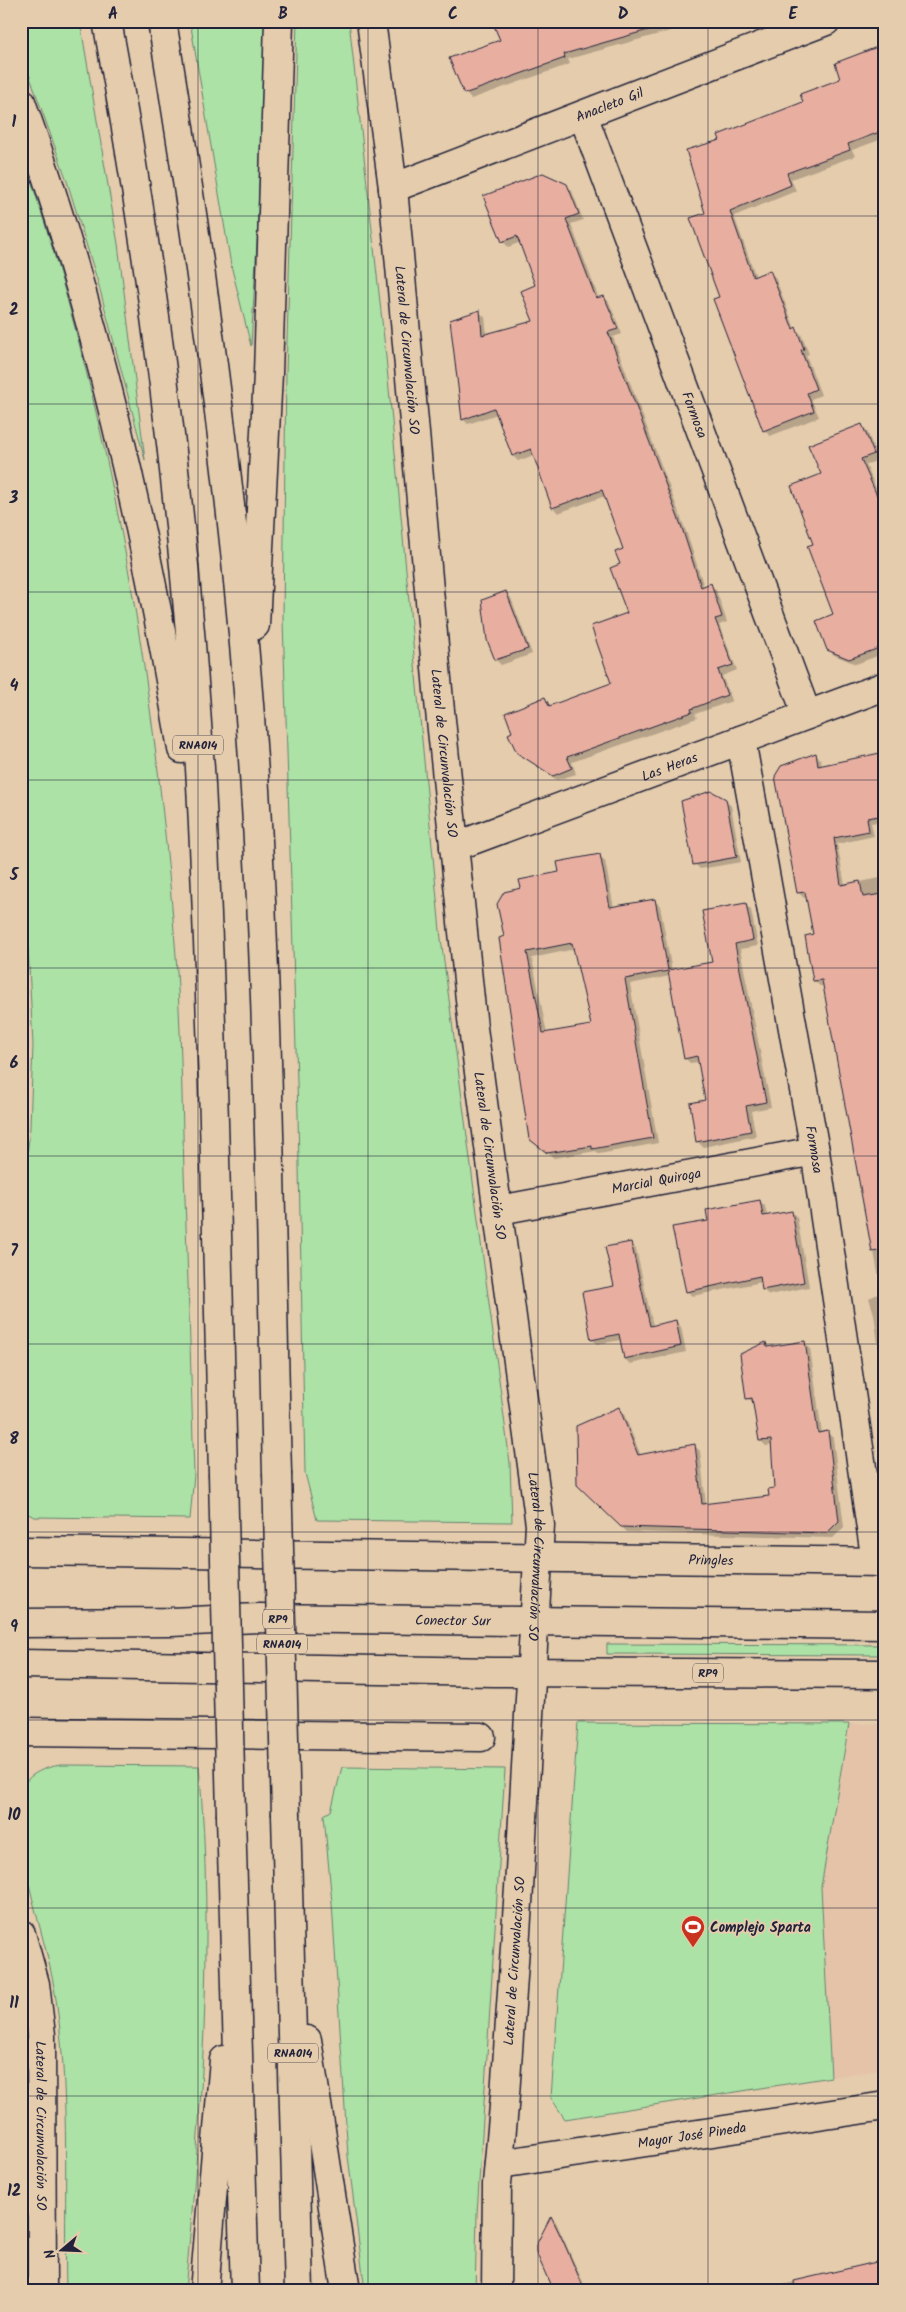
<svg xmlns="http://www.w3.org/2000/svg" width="906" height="2312" font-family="Kalam,sans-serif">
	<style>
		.built { fill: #e5c3a9 }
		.green { fill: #ace2a5; stroke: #678270 }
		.shadow { fill: #0003; fill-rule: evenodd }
		.building { fill: #e8afa1; stroke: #22223b; fill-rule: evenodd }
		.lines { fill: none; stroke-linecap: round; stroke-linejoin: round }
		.minor-casing { stroke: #22223b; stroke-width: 31 }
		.major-casing { stroke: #22223b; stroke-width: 31 }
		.highway-casing { stroke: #22223b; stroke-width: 31 }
		.minor { stroke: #e4ccac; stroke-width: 28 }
		.major { stroke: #e4ccac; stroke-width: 28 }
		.highway { stroke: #e4ccac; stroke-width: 28 }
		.highway-bridge-casing { stroke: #22223b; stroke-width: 31; stroke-linecap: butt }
		.highway-bridge { stroke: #e4ccac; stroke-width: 28 }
		.grid { fill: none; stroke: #22223b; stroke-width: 1; stroke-opacity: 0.55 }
		.labels { text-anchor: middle; stroke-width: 4; stroke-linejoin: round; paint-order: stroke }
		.shield { fill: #e4ccac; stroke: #5c555d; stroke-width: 1 }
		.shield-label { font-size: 12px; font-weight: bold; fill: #22223b }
		.street-label { font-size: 14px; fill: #22223b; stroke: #e4ccac }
		.poi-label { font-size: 14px; font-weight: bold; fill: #22223b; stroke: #e4ccac; text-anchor: start }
		.neatline { fill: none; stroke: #22223b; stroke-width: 2 }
		.grid-label { font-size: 16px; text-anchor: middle; font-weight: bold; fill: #22223b }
	</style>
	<rect width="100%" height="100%" fill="#e4ccac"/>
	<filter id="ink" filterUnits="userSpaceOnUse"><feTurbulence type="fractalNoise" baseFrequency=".02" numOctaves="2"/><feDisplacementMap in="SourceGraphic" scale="10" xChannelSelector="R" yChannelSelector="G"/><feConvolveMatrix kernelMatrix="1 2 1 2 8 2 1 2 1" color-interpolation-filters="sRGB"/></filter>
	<g filter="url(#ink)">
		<path class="built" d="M849,1724H885V2069L831,2077L821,1887Z"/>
		<g class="green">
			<path d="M21,21H80L118,244L145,460L99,286L66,178L21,52Z"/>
			<path d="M190,21H265L257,242L251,346L231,265Z"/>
			<path d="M297,21H349L386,357L440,931L510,1463L512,1522L317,1520L305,1473L298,1114L283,619L286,372Z"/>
			<path d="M21,151C111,411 155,682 176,956C181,1028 182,1100 184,1172C188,1273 191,1374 194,1475L190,1519L35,1517L21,1511V1219L30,1127L33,1045L21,807Z"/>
			<path d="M607,1644L885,1645V1655L607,1654Z"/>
			<path d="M578,1723L849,1724L821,1887L831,2077L565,2119L551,2098Z"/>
			<path d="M61,1765L199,1766C215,1941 201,2117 185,2291H66C64,2196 70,2100 57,2006C48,1935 14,1867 21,1794C23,1775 45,1767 61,1765Z"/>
			<path d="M342,1767L505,1769L477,2214L475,2291H365L348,2156L332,1903L324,1815L331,1811Z"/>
		</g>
		<g class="shadow">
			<path d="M493,21H695L670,31L568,59L570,64L471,99L465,93L502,41Z"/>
			<path d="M885,45V138L852,150L855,156L791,179L796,191L734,216L756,277L769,272L775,277L795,329L801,334L809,354L806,355L821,395L811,399L819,417L770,436L764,430L721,297L707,213L722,141L804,103L842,80Z"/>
			<path d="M567,185L572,191L583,220L571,224L599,299L604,297L609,302L622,334L613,337L687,534L704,587L711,585L716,590L727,622L719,625L737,670L722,676L732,701L695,714L697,718L572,762L576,774L557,780L518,753L545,698L551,706L613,683L628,614L622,565L625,550L605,496L558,513L553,507L534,455L518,461L513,456L497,414L468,424L463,419L479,312L485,317L487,335L534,322L537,286L521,242L508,247L503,241Z"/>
			<path d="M862,425L867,431L878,460L866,465L885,509V653L856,664L834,655L828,649L835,615L815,545L823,475Z"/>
			<path d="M506,592L511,598L532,654L501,665L496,660Z"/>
			<path d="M885,752V821L871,823L874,836L837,844L845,885L885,877L884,1279L878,1273L824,986H820L814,981L815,935L808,897L804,898L798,892L815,754L821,760L822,767Z"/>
			<path d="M725,800L731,806L741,862L700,869L695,864Z"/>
			<path d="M599,855L605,861L614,908L654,900L660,906L672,971L714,963L745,904L751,910L758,946L740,949L771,1107L751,1111L756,1136L703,1147L697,1141L706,1101L699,1062L690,1063L685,1058L670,976L630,984L658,1143L599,1154L596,1151L554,1158L536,1144L506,937L523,889ZM575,949L593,1026L547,1034L532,958Z"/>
			<path d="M760,1201L765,1206L767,1216L791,1212L797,1217L809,1287L769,1295L763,1290L762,1282L692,1296L687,1291L709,1222Z"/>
			<path d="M630,1244L636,1249L653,1326L676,1321L681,1327L686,1352L630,1364L625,1359L621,1340L597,1344L592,1339L615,1287Z"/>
			<path d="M885,1291V1370L881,1366L874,1314L869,1298Z"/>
			<path d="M805,1343L810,1348L822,1434L828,1433L833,1438L844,1527L833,1538L627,1532L579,1485L619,1409L624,1414L641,1456L695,1446L700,1451L706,1505L766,1499L776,1489L773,1445L766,1446L761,1441L754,1403L747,1398L766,1344L770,1348Z"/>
			<rect x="884" y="1787" width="1" height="110"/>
			<path d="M551,2218L556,2222L587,2291H554Z"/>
			<path d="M885,2262V2291H755Z"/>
		</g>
		<g class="building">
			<path d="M492,21H654L655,28L564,54L565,58L464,94L449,58L500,40Z"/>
			<path d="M885,44V130L848,144L850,150L787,173L791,185L730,211L753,277L770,270L793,329L796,327L804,349L801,350L816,389L807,393L814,411L763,431L713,299L719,297L690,218L705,213L686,150L720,140L718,135L803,102L800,94L840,79L835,63Z"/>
			<path d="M543,173L567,184L579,214L566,219L596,298L604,296L618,329L608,332L682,528L701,587L711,583L722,617L715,619L733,665L718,670L727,695L691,709L692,712L567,757L572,768L553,776L517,753L508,734L512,732L505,713L545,697L549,706L611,683L591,626L627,613L610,568L620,564L615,552L623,549L602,490L552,508L531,449L512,456L494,408L462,420L450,320L480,310L482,335L533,321L521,291L535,285L517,236L502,242L483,196Z"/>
			<path d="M862,424L874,454L861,459L885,514V646L849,659L827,650L816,621L833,614L807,546L813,544L791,486L821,474L808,445Z"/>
			<path d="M506,591L528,649L495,660L487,640L482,600Z"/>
			<path d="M885,752V815L867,818L869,831L834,838L841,885L860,881L863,897L882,894L885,912V1250L872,1252L822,980L813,981L805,936L813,934L805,892L797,893L775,776L781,766L816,753L818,766Z"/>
			<path d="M711,791L726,799L737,857L693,865L681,801Z"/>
			<path d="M600,854L610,907L655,899L668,970L712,962L702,911L746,903L753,940L735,944L766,1102L746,1106L751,1131L696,1142L690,1103L705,1100L697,1056L684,1059L668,971L625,979L653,1138L592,1149V1146L547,1153L529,1139L499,938L504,936L497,904L504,892L521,888L519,880L559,872L557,862ZM572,943L591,1025L543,1033L527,952Z"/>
			<path d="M760,1200L763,1216L792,1211L804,1282L762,1290L760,1276L686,1292L672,1227L708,1221L706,1210Z"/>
			<path d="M631,1242L650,1326L676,1320L681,1346L624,1359L619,1334L591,1340L582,1292L614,1286L605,1247Z"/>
			<path d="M805,1341L818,1433L828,1431L839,1521L827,1533L621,1527L577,1485L576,1426L619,1407L638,1455L695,1444L702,1504L769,1496L768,1489L774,1488L771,1440L759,1441L752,1398L746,1399L740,1354L766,1342L767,1347Z"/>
			<path d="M551,2216L564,2243L585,2291H553L536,2252V2245Z"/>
			<path d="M885,2260V2291H795L794,2281Z"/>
		</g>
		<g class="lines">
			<g class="minor-casing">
				<g id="minor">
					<path id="s1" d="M371,21L393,188L439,701L473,1028L540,1525L519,1888L505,2095L497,2184L496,2291"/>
					<path id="s2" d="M583,115L807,715"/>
					<path id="s3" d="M393,188L826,21"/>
					<path id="s4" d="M741,740L815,1151L876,1562"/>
					<path id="s5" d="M454,847L885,686"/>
					<path id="s6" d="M499,1210L815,1151"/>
					<path id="s7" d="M21,1551L885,1562"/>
					<path d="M21,1732L481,1737"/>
					<path id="s8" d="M21,1934L35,1984L41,2035L42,2291"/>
					<path id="s9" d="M499,2164L885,2106"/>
				</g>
			</g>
			<g class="major-casing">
				<g id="major">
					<path id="s10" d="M21,1623L171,1622L258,1618L885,1625"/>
					<path d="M21,1664L494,1672L885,1674"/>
				</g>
			</g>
			<g class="highway-casing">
				<g id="highway">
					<path d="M107,21C154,273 186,530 201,785C213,1015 217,1245 223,1474"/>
					<path d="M162,21C199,248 231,475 249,704C269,960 270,1217 277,1473"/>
					<path d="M21,102C96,312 145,529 182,749"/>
					<path d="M255,625L268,374L279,21"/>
					<path d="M286,1815L299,2291"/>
					<path d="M231,1816L245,2291"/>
					<path d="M307,2040L346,2291"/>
					<path d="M204,2291L224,2060"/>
				</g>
			</g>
			<use href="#minor" class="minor"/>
			<use href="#major" class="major"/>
			<use href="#highway" class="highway"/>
			<g class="highway-bridge-casing">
				<g id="highway-bridge">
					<path d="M277,1473L286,1815"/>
					<path d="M223,1474L231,1816"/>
				</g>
			</g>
			<use href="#highway-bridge" class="highway-bridge"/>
		</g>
	</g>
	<path class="grid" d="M198,21V2291M368,21V2291M538,21V2291M708,21V2291M21,216H885M21,404H885M21,592H885M21,780H885M21,968H885M21,1156H885M21,1344H885M21,1532H885M21,1720H885M21,1908H885M21,2096H885"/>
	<defs>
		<g id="stadium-pin" transform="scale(1.25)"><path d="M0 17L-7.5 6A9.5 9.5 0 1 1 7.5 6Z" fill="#c8321e" stroke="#e4ccac"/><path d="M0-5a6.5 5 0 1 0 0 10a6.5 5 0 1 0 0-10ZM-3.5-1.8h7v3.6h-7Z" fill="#fff"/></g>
	</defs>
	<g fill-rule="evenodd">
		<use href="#stadium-pin" x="693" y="1927"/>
	</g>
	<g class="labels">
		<g class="shield">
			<rect x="173" y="735.5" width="50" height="19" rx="4"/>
			<rect x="263" y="1609.5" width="30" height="19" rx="4"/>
			<rect x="257" y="1634.5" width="50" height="19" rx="4"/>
			<rect x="693" y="1663.5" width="30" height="19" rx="4"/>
			<rect x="268" y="2043.5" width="50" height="19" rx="4"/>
		</g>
		<g class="shield-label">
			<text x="198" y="749">RNA014</text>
			<text x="278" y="1623">RP9</text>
			<text x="282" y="1648">RNA014</text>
			<text x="708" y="1677">RP9</text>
			<text x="293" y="2057">RNA014</text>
		</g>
		<g class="street-label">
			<text dy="5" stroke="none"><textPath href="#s3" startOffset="232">Anacleto Gil</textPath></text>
			<text dy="5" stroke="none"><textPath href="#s1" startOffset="331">Lateral de Circunvalación SO</textPath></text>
			<text dy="5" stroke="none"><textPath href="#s2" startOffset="320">Formosa</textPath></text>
			<text dy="5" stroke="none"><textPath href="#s1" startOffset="736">Lateral de Circunvalación SO</textPath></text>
			<text dy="5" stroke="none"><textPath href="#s5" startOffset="230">Las Heras</textPath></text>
			<text dy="5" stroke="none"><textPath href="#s4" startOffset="416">Formosa</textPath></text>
			<text dy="5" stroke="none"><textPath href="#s1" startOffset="1141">Lateral de Circunvalación SO</textPath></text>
			<text dy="5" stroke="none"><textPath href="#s6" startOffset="160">Marcial Quiroga</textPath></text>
			<text dy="5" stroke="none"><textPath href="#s1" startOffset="1545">Lateral de Circunvalación SO</textPath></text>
			<text dy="5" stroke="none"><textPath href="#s7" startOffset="690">Pringles</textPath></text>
			<text dy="5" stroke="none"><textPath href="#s10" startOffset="432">Conector Sur</textPath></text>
			<text transform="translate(514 1961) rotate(-86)" y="5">Lateral de Circunvalación SO</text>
			<text dy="5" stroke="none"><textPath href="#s8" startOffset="194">Lateral de Circunvalación SO</textPath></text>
			<text dy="5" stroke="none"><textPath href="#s9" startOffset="195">Mayor José Pineda</textPath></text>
		</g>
		<g class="poi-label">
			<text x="710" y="1932">Complejo Sparta</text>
		</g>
	</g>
	<rect width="906" height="2312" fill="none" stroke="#e4ccac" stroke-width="55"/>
	<g transform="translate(62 2250) rotate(251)" stroke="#e4ccac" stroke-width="4" paint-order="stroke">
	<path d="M0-4L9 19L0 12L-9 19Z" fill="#22223b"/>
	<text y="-8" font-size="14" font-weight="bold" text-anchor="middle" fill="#22223b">N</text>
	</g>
	<rect x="28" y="28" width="850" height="2256" class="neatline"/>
	<g class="grid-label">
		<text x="113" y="19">A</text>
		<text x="283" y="19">B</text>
		<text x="453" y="19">C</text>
		<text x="623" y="19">D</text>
		<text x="793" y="19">E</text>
		<text x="14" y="127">1</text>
		<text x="14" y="315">2</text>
		<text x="14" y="503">3</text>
		<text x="14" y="691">4</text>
		<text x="14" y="880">5</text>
		<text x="14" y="1068">6</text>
		<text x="14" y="1256">7</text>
		<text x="14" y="1444">8</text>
		<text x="14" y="1632">9</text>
		<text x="14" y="1820">10</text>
		<text x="14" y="2008">11</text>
		<text x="14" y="2196">12</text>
	</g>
</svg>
